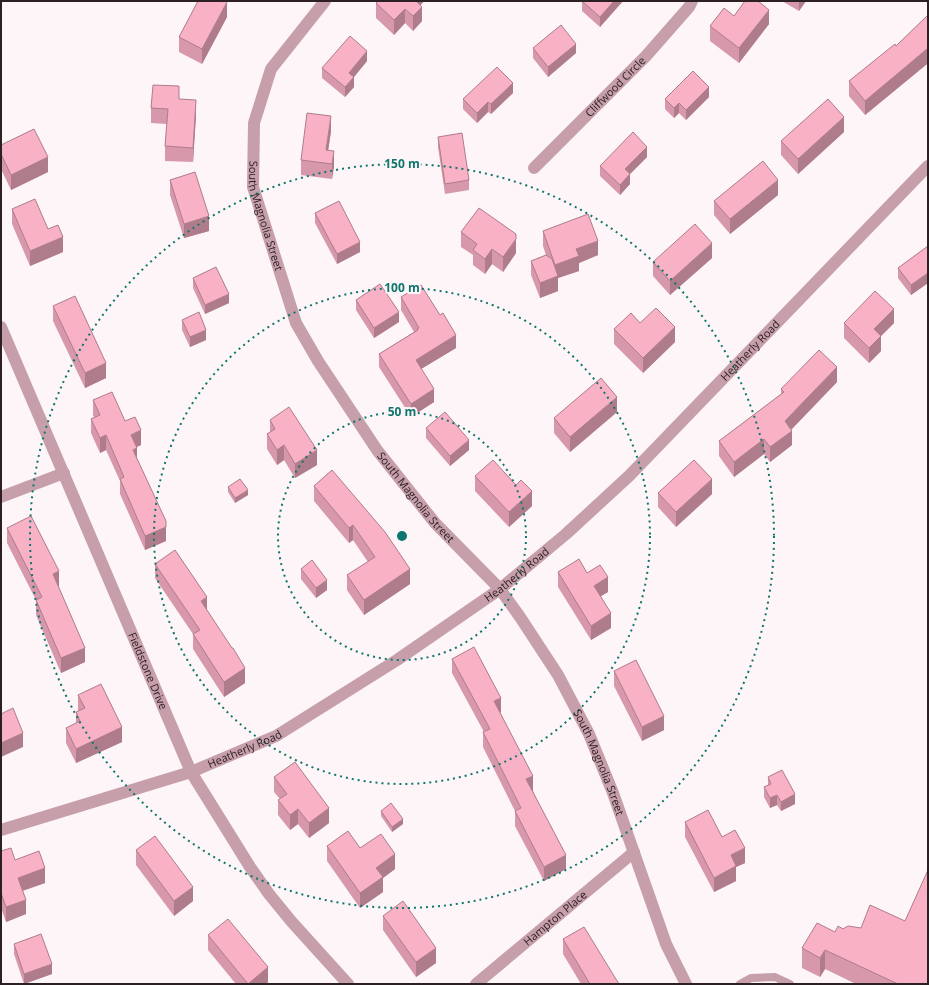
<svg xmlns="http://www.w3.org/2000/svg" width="929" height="985" font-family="'Open Sans',sans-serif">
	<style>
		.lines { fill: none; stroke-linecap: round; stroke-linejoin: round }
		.lane { stroke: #c79faa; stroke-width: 8 }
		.street { stroke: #c79faa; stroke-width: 12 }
		.wall { fill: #d698aa }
		.shaded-wall { fill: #ae7c8b }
		.building { fill: #f9b1c6; stroke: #ae7c8b }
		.ring { fill: none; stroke: #0f766e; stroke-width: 2; stroke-dasharray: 2 4 }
		.labels { text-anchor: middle; stroke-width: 4; stroke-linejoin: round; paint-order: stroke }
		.street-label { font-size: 11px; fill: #2d2024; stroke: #fdf5f7 }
		.centre { fill: #0f766e; stroke: #fdf5f7; stroke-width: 2 }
		.ring-label { font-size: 12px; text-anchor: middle; font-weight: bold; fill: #0f766e; stroke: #fdf5f7; stroke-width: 4; stroke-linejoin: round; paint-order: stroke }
	</style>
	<rect width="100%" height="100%" fill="#fdf5f7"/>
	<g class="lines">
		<path class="lane" d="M740,984L751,978L775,977L790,984"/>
		<g class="street">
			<path id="s1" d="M325,1L271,69L254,123L253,187L296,323L318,361L377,450L435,523L500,589L520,617L558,675L589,734L613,793L666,944L686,984"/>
			<path id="s2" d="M534,168L646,56L689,7L692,1"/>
			<path id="s3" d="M1,327L191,772L250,867L269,894L291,921L348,984"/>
			<path d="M1,497L64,473"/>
			<path id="s4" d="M1,830L191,772L276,736L397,660L500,589L566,534L629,476L928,166"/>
			<path id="s5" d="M476,984L634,852"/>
		</g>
	</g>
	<g class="wall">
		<path d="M424,1L421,5L422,21L413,31L405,23L394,35L376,18V3Z"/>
		<path d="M582,1H623L600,27L582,11Z"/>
		<path d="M782,1H806L799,11Z"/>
		<path d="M928,15V65L927,64L865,115L849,96V81L896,46Z"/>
		<path d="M734,16L769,24L739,63L710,41V26Z"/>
		<path d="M227,17L202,64L179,52V37Z"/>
		<path d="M533,48L576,53L548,77L533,58Z"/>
		<path d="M367,61L354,77V87L345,97L322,78V68Z"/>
		<path d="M513,93L491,114L488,112L477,123L463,109V99Z"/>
		<path d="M709,97L686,120L679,113L674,118L665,109V99Z"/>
		<path d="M179,99L196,115L193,162L165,161V146L167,124L151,123V108Z"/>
		<path d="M331,131L328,151L334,166L332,179L301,175V160Z"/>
		<path d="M844,132L798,174L781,155V141Z"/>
		<path d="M438,137L469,180V190L445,194L438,147Z"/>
		<path d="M1,145L48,172L11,190L1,169Z"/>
		<path d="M647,157L630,174V184L620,195L600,176V166Z"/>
		<path d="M170,180L209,231L184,238L170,195Z"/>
		<path d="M778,195L730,234L714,215V201Z"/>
		<path d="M12,209L48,229L63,252L30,266L12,224Z"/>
		<path d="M315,213L360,252L337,264L315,223Z"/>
		<path d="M543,231L598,255L579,263V271L558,278V291L540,298L531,275V261L546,255L543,246Z"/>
		<path d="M461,232L516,253L503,272L492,264L485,274L473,265V255L461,247Z"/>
		<path d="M928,246V283L911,295L898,278V268Z"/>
		<path d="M712,258L670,295L653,276V262Z"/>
		<path d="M193,278L229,303L205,314L193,288Z"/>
		<path d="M401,297L456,348L421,369L434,402L411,417L379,367V354L414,332L401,310Z"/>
		<path d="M356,300L399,322L374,338L356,310Z"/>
		<path d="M53,306L106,378L85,388L53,321Z"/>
		<path d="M182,320L206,340L190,347L182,330Z"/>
		<path d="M640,323L675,342L643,373L614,344V329Z"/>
		<path d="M844,323H894L881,336V351L869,363L844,338Z"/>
		<path d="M837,382L791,430L792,445L770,462L764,454L734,477L719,456V441L781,394V389Z"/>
		<path d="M93,400L125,421L141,445L137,447V459L166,541L145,550L120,494V481L106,450L100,453L91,433V419L94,417L93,415Z"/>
		<path d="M617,412L570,452L554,433V418Z"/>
		<path d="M270,420L317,465L295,478L284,460L277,465L267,449V434L270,432Z"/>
		<path d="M426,428L469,450L450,466L426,438Z"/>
		<path d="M332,470L410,584L364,615L347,590V575L368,562L353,540L349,543L314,501V486Z"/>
		<path d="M475,476L532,506L509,527L475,491Z"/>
		<path d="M228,487L248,495L235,503L228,492Z"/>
		<path d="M658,493L712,494L676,527L658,507Z"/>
		<path d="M7,528L59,586H58L85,662L61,673L36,615V600L7,543Z"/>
		<path d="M155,564L207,610L245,683L224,697L193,649V634L155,578Z"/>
		<path d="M301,569L327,590L316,598L301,579Z"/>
		<path d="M558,572L587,573L608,592L601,596L611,628L591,640L558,587Z"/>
		<path d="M452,659L501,712L500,713L566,869L544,881L515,826V811L483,747V732H484L452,673Z"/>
		<path d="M614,671L664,730L642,741L614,686Z"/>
		<path d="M78,695L122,742L76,763L66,743V728L76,723V712L79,711L78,710Z"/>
		<path d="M274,777L329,823L309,838L298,824L290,830L278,815V800L280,799L274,792Z"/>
		<path d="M768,777L795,804L781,811L777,805L770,808L764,797V787L768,785Z"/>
		<path d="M381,811L403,824L392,832L381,816Z"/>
		<path d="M685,822L722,837L745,863L736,867V881L714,892L685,837Z"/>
		<path d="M327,846L360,848L395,869L383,878V892L360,908L327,861Z"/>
		<path d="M136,850L193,901L174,916L136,865Z"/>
		<path d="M1,851L15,860L45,883L23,891L26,914L6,922L1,908Z"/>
		<path d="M383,916L436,963L416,977L383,930Z"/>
		<path d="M861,928L928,984H856L825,969L820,977L802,968V948L835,932L843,929Z"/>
		<path d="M208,935L268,982L266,984H236L208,950Z"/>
		<path d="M563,939L619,984H581L563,954Z"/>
		<path d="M14,944L52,974L24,984L14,954Z"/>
	</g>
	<g class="shaded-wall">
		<path d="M413,1H424L413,13Z"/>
		<path d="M614,1H623L600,27V17Z"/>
		<path d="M799,1H806L799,11Z"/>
		<path d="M227,2V17L202,64V49Z"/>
		<path d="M422,7V21L413,31V16Z"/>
		<path d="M405,9V23L394,35V20Z"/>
		<path d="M769,10V24L739,63V48Z"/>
		<path d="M576,44V53L548,77V67Z"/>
		<path d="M927,49V64L865,115V101Z"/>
		<path d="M367,51V61L349,83V73Z"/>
		<path d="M354,77V87L345,97V87Z"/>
		<path d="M513,83V93L491,114V104Z"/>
		<path d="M709,87V97L686,120V110Z"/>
		<path d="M196,100V115L193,162V148Z"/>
		<path d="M488,102V112L477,123V113Z"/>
		<path d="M679,103V113L674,118V108Z"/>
		<path d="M331,116V131L326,165V150Z"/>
		<path d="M844,117V132L798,174V159Z"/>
		<path d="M647,147V157L625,179V169Z"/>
		<path d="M334,151V166L332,179V164Z"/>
		<path d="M48,157V172L11,190V175Z"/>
		<path d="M630,174V184L620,195V185Z"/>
		<path d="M778,180V195L730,234V219Z"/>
		<path d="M209,216V231L184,238V224Z"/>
		<path d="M63,237V252L30,266V251Z"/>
		<path d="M516,239V253L503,272V257Z"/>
		<path d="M598,241V255L579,263V271L558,278V291L540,298V283L555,277V265L576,249Z"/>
		<path d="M360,242V252L337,264V254Z"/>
		<path d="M712,243V258L670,295V281Z"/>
		<path d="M492,249V264L485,274V259Z"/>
		<path d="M928,273V283L911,295V285Z"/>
		<path d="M229,294V303L205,314V305Z"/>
		<path d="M894,309V323L881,336V351L869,363V348L874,329Z"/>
		<path d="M399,312V322L374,338V328Z"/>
		<path d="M675,327V342L643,373V358Z"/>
		<path d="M206,330V340L190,347V337Z"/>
		<path d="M456,335V348L416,372V360Z"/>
		<path d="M106,363V378L85,388V373Z"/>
		<path d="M837,367V382L786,435L792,431V445L770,462V447L785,421Z"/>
		<path d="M434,389V402L411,417V404Z"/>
		<path d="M617,397V412L570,452V437Z"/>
		<path d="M141,430V445L131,449V435Z"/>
		<path d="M106,435V450L100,453V438Z"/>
		<path d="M764,439V454L734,477V462Z"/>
		<path d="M469,440V450L450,466V456Z"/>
		<path d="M284,445V460L277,465V450Z"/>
		<path d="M137,448V463L133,450Z"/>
		<path d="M317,450V465L295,478V464Z"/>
		<path d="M712,479V494L676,527V512Z"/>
		<path d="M248,490V495L235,503V498Z"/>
		<path d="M532,491V506L509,527V512Z"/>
		<path d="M353,525V540L349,543V528Z"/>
		<path d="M166,527V541L145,550V536Z"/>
		<path d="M410,569V584L364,615V600Z"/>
		<path d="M59,571V586L53,589V574Z"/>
		<path d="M608,577V592L594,600V586Z"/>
		<path d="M327,580V590L316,598V588Z"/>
		<path d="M207,597V612L201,601Z"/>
		<path d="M611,613V628L591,640V626Z"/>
		<path d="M85,648V662L61,673V658Z"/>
		<path d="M245,668V683L224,697V682Z"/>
		<path d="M501,698V712L494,716V701Z"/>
		<path d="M664,716V730L642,741V727Z"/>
		<path d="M122,727V742L76,763V749Z"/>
		<path d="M23,733V747L1,757V743Z"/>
		<path d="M533,776V791L526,794V779Z"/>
		<path d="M795,794V804L781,811V802Z"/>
		<path d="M777,795V805L770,808V798Z"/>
		<path d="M329,808V823L309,838V823Z"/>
		<path d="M298,809V824L290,830V815Z"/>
		<path d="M403,819V824L392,832V827Z"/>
		<path d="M745,848V863L736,867V881L714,892V878L731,855Z"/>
		<path d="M395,854V869L383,878V892L360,908V893L376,868Z"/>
		<path d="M566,855V869L544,881V867Z"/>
		<path d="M45,868V883L18,892V878Z"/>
		<path d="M193,887V901L174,916V901Z"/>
		<path d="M26,900V914L6,922V907Z"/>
		<path d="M436,948V963L416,977V962Z"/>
		<path d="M825,950V969L820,977V958Z"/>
		<path d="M52,964V974L24,984V974Z"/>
		<path d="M268,967V982L266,984H248Z"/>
	</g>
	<g class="building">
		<path d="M198,1H225L227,2L202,49L179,37Z"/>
		<path d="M378,1H416L422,7L413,16L405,9L394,20L376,3Z"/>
		<path d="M582,1H614L600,17Z"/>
		<path d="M745,1H758L769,10L739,48L710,26L724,8L734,16Z"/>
		<path d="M928,15V50L927,49L865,101L849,81L895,44L896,46Z"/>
		<path d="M561,25L576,44L548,67L533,48Z"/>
		<path d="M350,36L367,51L349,73L354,77L345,87L322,68Z"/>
		<path d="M497,67L513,83L491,104L488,102L477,113L463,99Z"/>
		<path d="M693,71L709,87L686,110L679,103L674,108L665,99Z"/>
		<path d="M153,85L179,86V99L196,100L193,148L165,146L168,109L151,108Z"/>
		<path d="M828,99L844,117L798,159L781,141Z"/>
		<path d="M307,113L331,116L326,150L334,151L332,164L301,160Z"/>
		<path d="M34,129L48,157L11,175L1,154V145Z"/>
		<path d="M633,132L647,147L625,169L630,174L620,185L600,166Z"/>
		<path d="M462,133L469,180L445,184L438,137Z"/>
		<path d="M763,161L778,180L730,219L714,201Z"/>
		<path d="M195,172L209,216L184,224L170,180Z"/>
		<path d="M35,199L48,229L58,225L63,237L30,251L12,209Z"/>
		<path d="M339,201L360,242L337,254L315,213Z"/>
		<path d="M479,208L516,234V239L503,257L492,249L485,259L473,250L477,244L461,232Z"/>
		<path d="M588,214L598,241L576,249L579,256L555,265L543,231Z"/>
		<path d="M695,224L712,243L670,281L653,262Z"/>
		<path d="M928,246V273L911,285L898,268Z"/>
		<path d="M546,255L552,259L558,276L540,283L531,261Z"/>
		<path d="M216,267L229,294L205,305L193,278Z"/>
		<path d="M380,284L399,312L374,328L356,300Z"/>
		<path d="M421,285L440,315L443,313L456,335L416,360L434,389L411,404L379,354L418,330L417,329L419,328L401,297Z"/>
		<path d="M875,291L894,309L874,329L881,336L869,348L844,323Z"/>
		<path d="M75,296L106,363L85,373L53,306Z"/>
		<path d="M656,308L675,327L643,358L614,329L631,313L640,323Z"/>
		<path d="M199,312L206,330L190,337L182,320Z"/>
		<path d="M819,350L837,367L785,421L792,431L770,447L764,439L734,462L719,441L784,392L781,389Z"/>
		<path d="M601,378L617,397L570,437L554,418Z"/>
		<path d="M112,392L125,421L135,417L141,430L131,435L137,448L133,450L166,521V527L145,536L120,479L124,477L106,435L100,438L91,419L100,415L93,400Z"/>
		<path d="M289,407L317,450L295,464L284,445L277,450L267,434L275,429L270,420Z"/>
		<path d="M445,412L469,440L450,456L426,428Z"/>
		<path d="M493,460L516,485L521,480L532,491L509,512L475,476Z"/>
		<path d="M694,460L712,479L676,512L658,493Z"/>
		<path d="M332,470L385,532L410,569L364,600L347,575L375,557L353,525L349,528L314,486Z"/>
		<path d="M240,479L248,490L235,498L228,487Z"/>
		<path d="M31,516L59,571L53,574L85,648L61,658L36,600L42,597L7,528Z"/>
		<path d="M175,550L207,597L201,601L232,648H233L245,668L224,682L193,634L200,630L155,564Z"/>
		<path d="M579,559L587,573L600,565L608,577L594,586L611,613L591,626L558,572Z"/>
		<path d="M312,560L327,580L316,588L301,569Z"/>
		<path d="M474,647L501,698L494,701L533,776L526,779L566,855L544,867L515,811L521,808L483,732L490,729L452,659Z"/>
		<path d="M636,660L664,716L642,727L614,671Z"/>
		<path d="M101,684L122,727L76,749L66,728L80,721L76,712L85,708L78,695Z"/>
		<path d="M13,708L23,733L1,743V714Z"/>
		<path d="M295,762L329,808L309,823L298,809L290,815L278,800L287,794L274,777Z"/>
		<path d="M782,770L795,794L781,802L777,795L770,798L764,787L771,784L768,777Z"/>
		<path d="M391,803L403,819L392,827L381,811Z"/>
		<path d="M708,810L722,837L735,830L745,848L731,855L736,866L714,878L685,822Z"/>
		<path d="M348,831L360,848L381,834L395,854L376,868L383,877L360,893L327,846Z"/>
		<path d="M155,836L193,887L174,901L136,850Z"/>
		<path d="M11,848L15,860L39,851L45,868L18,878L26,900L6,907L1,893V851Z"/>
		<path d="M928,870V984H898L825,950L820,958L802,948L817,923L835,932L838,926L843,929L848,926L861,928L870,905L905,921Z"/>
		<path d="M403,901L436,948L416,962L383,916Z"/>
		<path d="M228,919L268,967L248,984L208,935Z"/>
		<path d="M584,927L619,984H590L563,939Z"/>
		<path d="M41,934L52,964L24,974L14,944Z"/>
	</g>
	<g class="ring">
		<circle cx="402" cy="536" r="124"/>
		<circle cx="402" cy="536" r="248"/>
		<circle cx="402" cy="536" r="372"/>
	</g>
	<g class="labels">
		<g class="street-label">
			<text dy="4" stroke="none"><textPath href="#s2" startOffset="115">Cliffwood Circle</textPath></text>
			<text dy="4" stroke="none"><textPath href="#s1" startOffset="238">South Magnolia Street</textPath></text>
			<text dy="4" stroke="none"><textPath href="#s4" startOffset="905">Heatherly Road</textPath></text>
			<text dy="4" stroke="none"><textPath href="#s1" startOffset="562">South Magnolia Street</textPath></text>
			<text dy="4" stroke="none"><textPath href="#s4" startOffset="581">Heatherly Road</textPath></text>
			<text dy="4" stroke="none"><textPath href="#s3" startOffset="374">Fieldstone Drive</textPath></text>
			<text dy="4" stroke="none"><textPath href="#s4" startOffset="257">Heatherly Road</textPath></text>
			<text dy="4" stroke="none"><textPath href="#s1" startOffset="887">South Magnolia Street</textPath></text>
			<text dy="4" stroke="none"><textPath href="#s5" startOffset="103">Hampton Place</textPath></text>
		</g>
	</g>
	<circle cx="402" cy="536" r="6" class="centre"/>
	<g class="ring-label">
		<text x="402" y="168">150 m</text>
		<text x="402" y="292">100 m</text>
		<text x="402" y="416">50 m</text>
	</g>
	<rect width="929" height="985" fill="none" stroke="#2d2024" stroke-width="4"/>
</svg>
